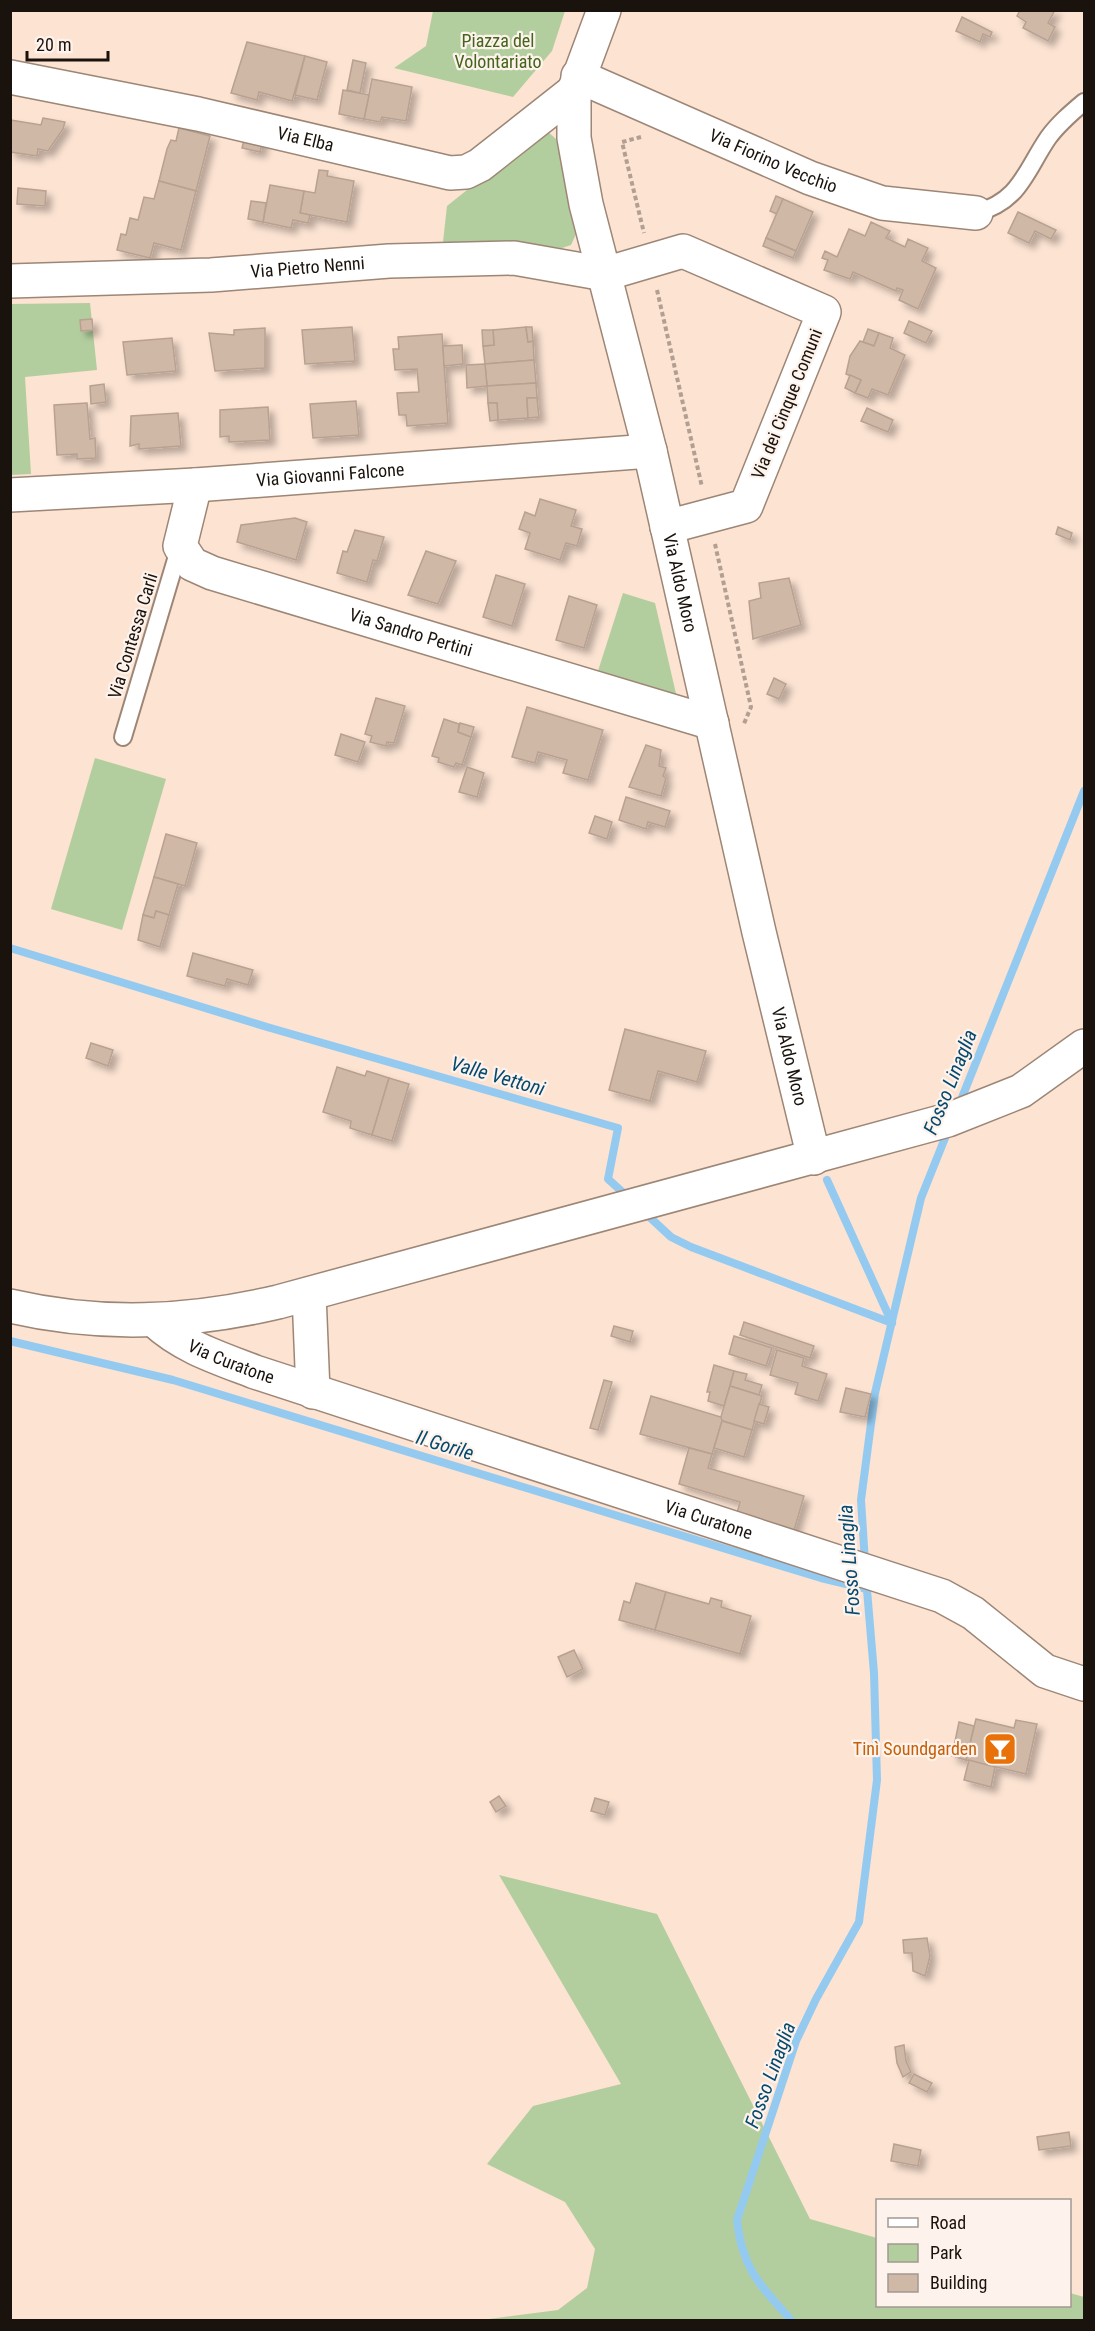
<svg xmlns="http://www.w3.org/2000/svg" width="1095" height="2331" font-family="'Roboto Condensed',sans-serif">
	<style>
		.green { fill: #b3ce9e }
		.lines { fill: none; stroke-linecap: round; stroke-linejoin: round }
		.stream { stroke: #94caf0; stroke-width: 8 }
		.building { fill: #d0b8a7; stroke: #b9a191; stroke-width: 1.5; filter: url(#shadow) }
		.lane-casing { stroke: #9d8676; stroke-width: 20 }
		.street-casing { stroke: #9d8676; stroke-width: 36 }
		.secondary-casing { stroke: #9d8676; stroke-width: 36 }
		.path { stroke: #b29f92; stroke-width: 4; stroke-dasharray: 4.5 3; stroke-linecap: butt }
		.lane { stroke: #fff; stroke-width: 16 }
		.street { stroke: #fff; stroke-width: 33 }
		.secondary { stroke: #fff; stroke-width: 33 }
		.labels { text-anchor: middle; stroke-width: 4.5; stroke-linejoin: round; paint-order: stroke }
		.park-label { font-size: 18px; fill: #42641b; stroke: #fef3ec }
		.street-label { font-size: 18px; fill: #1a120c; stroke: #fef3ec }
		.food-label { font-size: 18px; fill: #c56008; stroke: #fef3ec; text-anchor: end }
		.water-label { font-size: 20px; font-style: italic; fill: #054a6e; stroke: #fef3ec }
	</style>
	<defs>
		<filter id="shadow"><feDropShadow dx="5.5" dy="5.5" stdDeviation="3" flood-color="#0004"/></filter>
	</defs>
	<rect width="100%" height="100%" fill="#fce3d2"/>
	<g class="green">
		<path d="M433,11V10L565,11L552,51L513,97L394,68L426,46Z"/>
		<path d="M547,131L556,139L576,234L571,245L562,248L443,242L447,206L540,132Z"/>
		<path d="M90,303L97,370L25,377L31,474L11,475L10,304Z"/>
		<path d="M623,593L655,603L677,698L597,674Z"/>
		<path d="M95,758L166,779L122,930L51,909Z"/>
		<path d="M499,1875L657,1914L810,2219L877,2238L878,2306H1070V2293L1084,2297V2320H481L558,2310L587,2288L595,2249L565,2202L487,2164L533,2106L621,2084Z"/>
	</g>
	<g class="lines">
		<g class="stream">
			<path d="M10,948L267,1027L618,1128L608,1179L629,1198"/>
			<path d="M959,1105L1084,791"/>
			<path d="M827,1180L892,1323"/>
			<path d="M643,1211L671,1237L691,1247L892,1323"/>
			<path d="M10,1341L173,1380L821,1578L867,1589"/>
			<path d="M865,1562L861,1500L875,1393L921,1198L949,1128"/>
			<path d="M791,2320C760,2285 742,2269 737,2220L796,2041L816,1999L859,1922L877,1780L874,1673L866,1578"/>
		</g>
	</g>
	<g class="building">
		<path d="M1020,10H1055L1048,23L1055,27L1048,41L1023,28L1026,22L1017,16Z"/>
		<path d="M962,17L992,32L990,37L983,34L980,42L956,31Z"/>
		<path d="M247,42L305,56L292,101L259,92L257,100L231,93Z"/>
		<path d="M305,56L327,62L317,100L295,95Z"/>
		<path d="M353,60L366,63L360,93L347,90Z"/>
		<path d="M372,79L412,87L406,121L382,117L380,122L364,119Z"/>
		<path d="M343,90L369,95L364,119L339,114Z"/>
		<path d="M43,118L65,122L63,129L48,151L38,149L37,156L10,152V120L41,125Z"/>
		<path d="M179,128L210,136L196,191L159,181L167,149L171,140L176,141Z"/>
		<path d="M246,132L264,136L260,152L242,148Z"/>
		<path d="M319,170L328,171L327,176L354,181L347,222L300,213L304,191L315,193Z"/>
		<path d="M159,181L196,191L181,250L154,243L150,258L117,250L121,234L126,235L130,218L138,220L144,197L154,199Z"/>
		<path d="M270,185L304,191L300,213L310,215L308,223L293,220L291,228L263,222Z"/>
		<path d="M18,188L46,191L45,206L17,204Z"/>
		<path d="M776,196L783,199L777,214L770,211Z"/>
		<path d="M783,199L813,212L796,251L766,238Z"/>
		<path d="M251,201L266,203L263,222L248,219Z"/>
		<path d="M1018,212L1056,230L1051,239L1035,231L1029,243L1008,233Z"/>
		<path d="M871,222L890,231L886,238L905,247L908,239L928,248L922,261L936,268L918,309L899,300L903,290L897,288L896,291L853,272L850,279L824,270L828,260L822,258L825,251L837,257L849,229L865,236Z"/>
		<path d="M766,238L796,251L793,258L763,246Z"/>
		<path d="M92,319L93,330L81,331L80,320Z"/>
		<path d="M909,321L932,331L926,343L904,333Z"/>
		<path d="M352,327L355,361L305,364L302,330Z"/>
		<path d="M526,327L528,342L533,341L534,360L485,364L483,346L494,345L493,330Z"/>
		<path d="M526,327H532L533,341L528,342Z"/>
		<path d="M265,328V368L215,371L209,333L234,335V330Z"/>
		<path d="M868,329L879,333L874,346L863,342Z"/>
		<path d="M482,330H493L494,345L483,346Z"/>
		<path d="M879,333L893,338L890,348L905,355L888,395L872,389L868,398L855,393L861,380L846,374L850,356L860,341L874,346Z"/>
		<path d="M442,334L448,423L407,426L406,415H399L397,393L419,392L417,369L395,370L393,349H399L398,337Z"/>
		<path d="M172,338L176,371L127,375L123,342Z"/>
		<path d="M462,345L463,364L444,366L443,346Z"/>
		<path d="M534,360L536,383L487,386L485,364Z"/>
		<path d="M485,364L487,386L467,388L466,365Z"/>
		<path d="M850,375L861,380L855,393L845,388Z"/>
		<path d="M536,383L537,398H527L528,418L498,420L497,403H488L487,386Z"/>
		<path d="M104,384L106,402L91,404L90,386Z"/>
		<path d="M527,398H537L539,417L528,418Z"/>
		<path d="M356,401L359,435L313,438L310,404Z"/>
		<path d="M87,403L90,439L95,438L96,458L77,459V454L57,455L54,405Z"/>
		<path d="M488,403H497L498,420L490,421Z"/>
		<path d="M268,407L270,440L229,442V436L220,437V410Z"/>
		<path d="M867,408L893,420L888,432L861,421Z"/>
		<path d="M178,413L181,446L139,449V444L130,446L131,416Z"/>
		<path d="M540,499L576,510L571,526L582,529L577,546L566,543L560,560L525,549L530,533L519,529L525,512L535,516Z"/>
		<path d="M295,518L307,522L296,560L237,542L241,525Z"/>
		<path d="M1058,527L1072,533L1070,540L1056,534Z"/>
		<path d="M355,530L384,537L377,561L373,560L367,582L337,573L343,551L347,552Z"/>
		<path d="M426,551L456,561L438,604L408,595Z"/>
		<path d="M496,575L525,584L512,626L483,617Z"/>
		<path d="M789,578L801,625L753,639L749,601L761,598L759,583Z"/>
		<path d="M569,596L597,605L584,648L556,640Z"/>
		<path d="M774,678L786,684L779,699L767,694Z"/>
		<path d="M376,698L405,706L394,743L387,742L386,746L370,742L372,736L365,734Z"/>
		<path d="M527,707L603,730L588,780L563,773L567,760L538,752L535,763L512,757Z"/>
		<path d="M444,719L459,724L458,732L471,737L462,765L456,763L454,767L438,762L439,758L432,756Z"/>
		<path d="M460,723L474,727L471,737L458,732Z"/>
		<path d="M341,734L365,742L358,762L335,755Z"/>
		<path d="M646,745L661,750L659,766L666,768L663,776L666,778L661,796L629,787Z"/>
		<path d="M467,767L484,773L477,797L459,792Z"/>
		<path d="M626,797L670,811L665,827L648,822L646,829L619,820Z"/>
		<path d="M595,816L612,822L607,839L589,833Z"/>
		<path d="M166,834L197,843L185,886L154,877Z"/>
		<path d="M154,877L178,884L169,915L156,911L154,918L143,915Z"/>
		<path d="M156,911L169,915L160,947L138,940L143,915L154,918Z"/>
		<path d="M193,953L253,970L248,985L227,979L225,986L187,976Z"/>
		<path d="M625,1029L706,1051L697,1082L658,1071L650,1101L609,1090Z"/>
		<path d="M91,1043L113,1050L108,1066L86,1058Z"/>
		<path d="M337,1067L365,1076L367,1071L389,1078L372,1135L350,1128L351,1121L323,1112Z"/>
		<path d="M389,1078L409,1084L392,1141L372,1135Z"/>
		<path d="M744,1322L814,1346L810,1358L740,1335Z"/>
		<path d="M614,1326L633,1331L630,1342L611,1336Z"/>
		<path d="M734,1336L772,1348L766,1366L729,1354Z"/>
		<path d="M777,1350L804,1358L802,1366L827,1374L818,1401L795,1394L798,1383L770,1375Z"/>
		<path d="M714,1365L734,1371L724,1406L708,1401L710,1392H707Z"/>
		<path d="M734,1371L747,1374L745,1380L762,1385L759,1395L730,1386Z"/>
		<path d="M604,1380L612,1382L598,1430L590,1428Z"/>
		<path d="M730,1386L762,1396L752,1430L720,1420Z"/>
		<path d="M846,1388L871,1394L865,1417L840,1412Z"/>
		<path d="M651,1396L721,1417L722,1421L712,1454L640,1434Z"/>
		<path d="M759,1404L769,1407L764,1424L754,1421Z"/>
		<path d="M722,1421L752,1430L744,1457L714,1448Z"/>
		<path d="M689,1448L712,1454L708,1468L804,1496L793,1534L736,1517L740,1502L679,1484Z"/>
		<path d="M636,1583L666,1592L655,1630L619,1620L624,1601L630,1603Z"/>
		<path d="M666,1592L709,1604L711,1598L722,1601L721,1607L751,1616L740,1654L655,1630Z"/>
		<path d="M574,1650L583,1669L567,1677L558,1657Z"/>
		<path d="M976,1719L1014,1728L1016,1720L1037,1724L1026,1774L966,1760Z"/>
		<path d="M959,1722L974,1726L966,1760L952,1756Z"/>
		<path d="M969,1760L995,1767L991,1787L964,1780Z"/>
		<path d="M499,1796L506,1806L496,1812L490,1802Z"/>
		<path d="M595,1798L609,1802L605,1815L591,1811Z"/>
		<path d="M927,1938L930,1956L925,1976L913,1971L912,1953H904L903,1940Z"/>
		<path d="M904,2045L906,2061L911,2072L903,2077L897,2063L895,2047Z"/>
		<path d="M914,2074L932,2083L927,2092L909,2083Z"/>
		<path d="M1069,2132L1071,2146L1039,2150L1037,2137Z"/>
		<path d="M894,2144L921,2150L918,2166L891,2161Z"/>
	</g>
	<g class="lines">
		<g class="lane-casing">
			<g id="lane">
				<path d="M976,213C1020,201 1025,172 1048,138C1058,124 1071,113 1084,102"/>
				<path d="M123,737L180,546"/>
			</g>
		</g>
		<g class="street-casing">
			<g id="street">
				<path id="s1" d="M604,10L574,91V138L586,204L650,451L759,932L814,1158"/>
				<path id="s2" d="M578,76L810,178L882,203L976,213"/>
				<path id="s3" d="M10,77L198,114L450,173L466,172L480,165L574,91"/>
				<path id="s4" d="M10,281L211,275L389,261L514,258L605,274L683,251L824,312L746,506L667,527"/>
				<path id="s5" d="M195,485L180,546L192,564L212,573L712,723"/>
				<path id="s6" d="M10,495L195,485L650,451"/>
				<path d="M309,1294L313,1392"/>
				<path id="s7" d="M155,1321C183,1347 219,1358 255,1372L942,1596L973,1613L1045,1671L1084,1684"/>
			</g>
		</g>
		<g class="secondary-casing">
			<path id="secondary" d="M10,1306C101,1327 188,1323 278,1302L948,1120L1021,1091L1084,1046"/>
		</g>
		<g class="path">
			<path d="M641,137L622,142L644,233"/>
			<path d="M657,290L702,487"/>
			<path d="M715,544L751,707L743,726"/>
		</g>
		<use href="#lane" class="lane"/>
		<use href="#street" class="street"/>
		<use href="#secondary" class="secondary"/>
	</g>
	<defs>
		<g id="bar-square" transform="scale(1.725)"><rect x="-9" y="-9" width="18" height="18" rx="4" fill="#e8710a" stroke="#fef3ec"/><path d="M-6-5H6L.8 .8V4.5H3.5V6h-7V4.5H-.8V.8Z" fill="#fff"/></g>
	</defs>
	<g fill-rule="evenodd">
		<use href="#bar-square" x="1000" y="1749"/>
	</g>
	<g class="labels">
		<g class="park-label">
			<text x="498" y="47">Piazza del<tspan x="498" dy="21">Volontariato</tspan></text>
		</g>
		<g class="street-label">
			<text dy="6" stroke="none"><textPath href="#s3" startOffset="302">Via Elba</textPath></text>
			<text dy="6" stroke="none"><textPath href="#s2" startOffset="213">Via Fiorino Vecchio</textPath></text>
			<text dy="6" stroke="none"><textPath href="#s4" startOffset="298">Via Pietro Nenni</textPath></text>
			<text transform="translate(787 404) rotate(-68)" y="6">Via dei Cinque Comuni</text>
			<text dy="6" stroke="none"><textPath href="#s6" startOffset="321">Via Giovanni Falcone</textPath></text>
			<text dy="6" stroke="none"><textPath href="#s1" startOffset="591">Via Aldo Moro</textPath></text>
			<text dy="6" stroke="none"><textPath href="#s5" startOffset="314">Via Sandro Pertini</textPath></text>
			<text transform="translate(133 636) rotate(-73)" y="6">Via Contessa Carli</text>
			<text dy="6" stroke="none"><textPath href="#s1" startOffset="1077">Via Aldo Moro</textPath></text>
			<text dy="6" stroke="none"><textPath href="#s7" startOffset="87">Via Curatone</textPath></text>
			<text dy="6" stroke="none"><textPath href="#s7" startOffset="590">Via Curatone</textPath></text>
		</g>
		<g class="food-label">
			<text x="977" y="1755">Tinì Soundgarden</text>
		</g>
		<g class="water-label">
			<text transform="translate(498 1076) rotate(16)" y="7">Valle Vettoni</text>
			<text transform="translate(950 1082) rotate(-68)" y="7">Fosso Linaglia</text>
			<text transform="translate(445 1445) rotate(17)" y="7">Il Gorile</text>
			<text transform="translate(849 1560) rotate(-94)" y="7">Fosso Linaglia</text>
			<text transform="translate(770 2075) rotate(-70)" y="7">Fosso Linaglia</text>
		</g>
	</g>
	<rect width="1095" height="2331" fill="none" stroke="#1a120c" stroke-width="24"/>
	<rect x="876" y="2199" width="195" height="108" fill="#fef3ec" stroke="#a39992" stroke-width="1.5"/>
	<rect x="888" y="2218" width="30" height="9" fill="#ffffff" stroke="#a39992" stroke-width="1.5"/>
	<text x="930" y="2229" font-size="18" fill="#1a120c">Road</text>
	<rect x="888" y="2244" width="30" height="18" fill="#b3ce9e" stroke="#a39992" stroke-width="1.5"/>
	<text x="930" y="2259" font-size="18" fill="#1a120c">Park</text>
	<rect x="888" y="2274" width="30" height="18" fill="#d0b8a7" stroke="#a39992" stroke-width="1.5"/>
	<text x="930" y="2289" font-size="18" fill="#1a120c">Building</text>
	<path d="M27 51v9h81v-9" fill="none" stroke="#1a120c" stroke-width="3"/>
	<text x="36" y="51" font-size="18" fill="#1a120c" stroke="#fef3ec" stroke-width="4.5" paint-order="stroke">20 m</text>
</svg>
